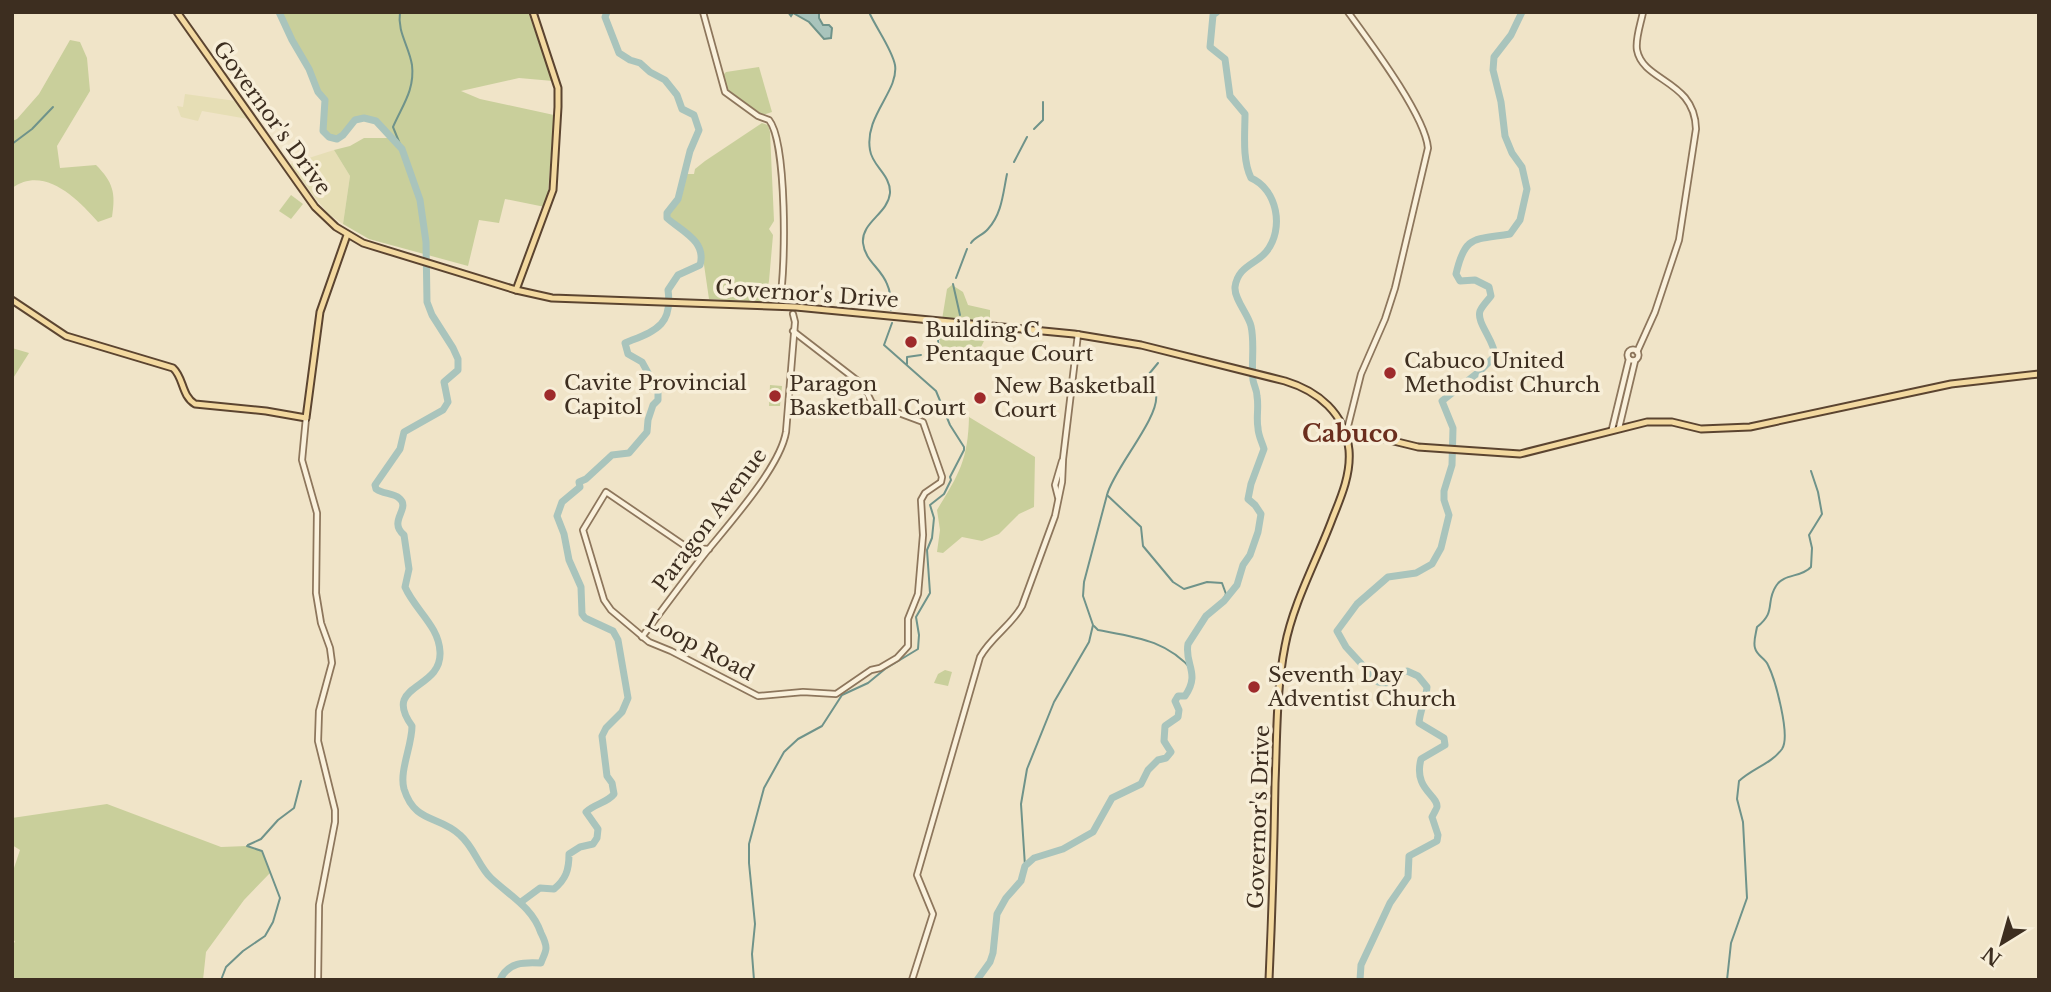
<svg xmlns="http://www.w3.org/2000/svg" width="2051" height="992" font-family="'Libre Baskerville',serif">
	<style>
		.farmland { fill: #e6deb5 }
		.green { fill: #c9cf9b }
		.water { fill: #a9c4bc; stroke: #6f938a; stroke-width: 2 }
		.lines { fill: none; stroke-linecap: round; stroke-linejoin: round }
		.stream { stroke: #6f938a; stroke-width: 2 }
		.river { stroke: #a9c4bc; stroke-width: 7 }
		.minor-casing { stroke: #8d765c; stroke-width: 8 }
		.major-casing { stroke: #5b4430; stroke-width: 9 }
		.minor { stroke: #faf1dc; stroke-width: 4.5 }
		.major { stroke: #f3d9a0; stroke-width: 5 }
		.poi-dot { fill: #9e2a2b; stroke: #f7eed8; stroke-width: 2.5 }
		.labels { text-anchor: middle; stroke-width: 7; stroke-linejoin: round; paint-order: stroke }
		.street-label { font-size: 21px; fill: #3d2e20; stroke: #f7eed8 }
		.poi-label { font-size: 21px; fill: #3d2e20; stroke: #f7eed8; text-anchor: start }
		.quarter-label { font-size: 24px; font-weight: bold; fill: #6b2e1e; stroke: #f7eed8 }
	</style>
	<rect width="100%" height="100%" fill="#f0e4c8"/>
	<g class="farmland">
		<path d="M185,94L236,101L248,119L202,111L198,121L181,117L177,106L183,107Z"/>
		<path d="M334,150L350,176L343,224L330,215L315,198L290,164Z"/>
	</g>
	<g class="green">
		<path d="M279,12H528L553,81L519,78L461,91L480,99L554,115L548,192L545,207L505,199L499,223L479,220L468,266L369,239L343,224L350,176L334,150L350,146L364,138H392C383,128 368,109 353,123C347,129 344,135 337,139L329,137L323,131L325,100L318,92L309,69L292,40Z"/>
		<path d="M70,40L80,42L87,58L90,91L57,146L60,168L96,165C113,182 116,193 112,217L98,222C77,198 44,165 12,188V121L17,119L39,94Z"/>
		<path d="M759,67L772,112L763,115L726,90L722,76L726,72Z"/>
		<path d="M762,123L768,125L770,132L774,221L769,229L773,235L769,281L764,302L709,299L702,251L694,239L667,218V213L678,199L685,174H694L695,169L705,161Z"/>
		<path d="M291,195L303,204L291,219L279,211Z"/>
		<path d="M952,285L963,292L968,305L990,310V320L977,328L973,338L984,341L979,351L944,348L940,345V332L947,289Z"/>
		<path d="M12,348L29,353L12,380Z"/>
		<path d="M770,385L782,386L780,406H769Z"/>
		<path d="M969,417L1035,457L1034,507L1019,514L999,534L982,541L962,537L943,553L937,552L940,530L937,510C959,474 968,460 969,417Z"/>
		<path d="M945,670L952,672L948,686L934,683L938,674Z"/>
		<path d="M107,804L221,847L247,846L262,851L270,873L244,900L206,952L203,980H12V948L15,941L12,940V874L20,850L12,845V818Z"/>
	</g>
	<path class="water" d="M788,12H819V18L823,25H829L832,28L831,38L824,39L809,22L793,13L791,16Z"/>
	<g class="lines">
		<g class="stream">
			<path d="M400,12C397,32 409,46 412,65C415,90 402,106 393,127L402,149"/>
			<path d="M869,12C876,28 892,49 895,65C899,91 864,116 870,150C872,166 891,175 890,193C888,214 861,222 863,243C865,261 881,268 887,284C891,292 891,301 891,310"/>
			<path d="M1034,129L1043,120V102"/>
			<path d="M12,144L32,129L53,107"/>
			<path d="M1014,162L1027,137"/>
			<path d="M971,243C975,237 983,235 988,229C1002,214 1003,193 1007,174"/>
			<path d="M956,278L967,249"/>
			<path d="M953,284L960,315"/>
			<path d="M930,352L939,348L938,340L941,337L954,334L958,327"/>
			<path d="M1158,363L1149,374L1148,380C1151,385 1156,390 1156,395C1160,417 1113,470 1107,495L1141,527L1143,546L1173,582L1184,589L1207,582L1222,583L1226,594L1222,603"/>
			<path d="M907,364V357L921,355"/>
			<path d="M1094,626L1098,630C1135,637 1167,640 1193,671"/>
			<path d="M248,845L261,839L278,820L294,808L301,781"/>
			<path d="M1025,866L1021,804L1027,769L1054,702L1089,642L1093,625L1083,596L1084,582L1107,495"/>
			<path d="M221,980L226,967L243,951L265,936L273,922L280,898L262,851L247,846"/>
			<path d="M754,980L752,954L755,924L749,863V844L764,788L784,752L798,739L822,726L842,695L868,683L885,669L918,649L919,635L916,617L930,593L927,550L932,538L934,518L930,505L944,494L951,480L950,477L964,450V447L950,425L936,391L884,345L892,323"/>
			<path d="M1727,980L1731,943L1747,898L1743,822L1737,799L1739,781C1753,768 1771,764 1782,749C1791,736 1775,679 1768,665C1765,658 1757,656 1755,648C1753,642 1756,633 1757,627C1777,611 1765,603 1776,586C1784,573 1801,578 1811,567L1812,548L1809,535L1822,514L1818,492L1811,471"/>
		</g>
		<g class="river">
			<path d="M279,12L292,40L309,69L318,92L325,100L323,131L329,137L337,139L343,135L355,120L364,118L376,121L402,149L420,200L426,242L427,302L432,315L453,348L458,359V370L444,382L448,402L443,410L404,432L400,449L375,485L376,489C383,494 393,493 399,498C412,508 387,521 404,535L409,569L405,587C415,610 439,626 440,652C442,691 381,683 412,726C412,746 399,771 404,789C415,824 439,815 460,835C474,847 479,867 491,878C510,896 532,907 541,933C543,937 546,944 546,948C546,953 542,959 541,963C524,962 508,962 500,980"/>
			<path d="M521,902L540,888L554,889C566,879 569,870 569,854L580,847L593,844L597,838L598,829L586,812C594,804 607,803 614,794L612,783L607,776L602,736L606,728L622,712L628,698L618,640L613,631L585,618L582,614L581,587L569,560L564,534L557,516L562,502L580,487L579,482L586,479L612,455L629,453L647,432L648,420L653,405L658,400V391L642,362L628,354L625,343C654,331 673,327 668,290L678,275L700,265C707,241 681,231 667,218V213L678,199L690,151L699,130L694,115L682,109L677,95L665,80L650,72L640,63L630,60L619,53L605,17L607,12"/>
			<path d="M977,980L990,962L993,953L997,914L1006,898L1021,881L1025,866L1034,858L1063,849L1093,832L1112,798L1141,784L1148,770L1158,760L1166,758L1171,752L1164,741L1165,726L1178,717L1179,710L1175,701L1178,696H1185C1201,673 1184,664 1188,644L1206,616L1224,601L1237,585L1243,565L1250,555L1258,532L1261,514L1255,505L1248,499L1251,484L1264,449C1262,442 1258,435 1258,428C1256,418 1259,407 1257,396C1257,390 1254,386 1253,380C1251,362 1255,344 1251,326C1248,314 1234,299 1235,287C1238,266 1255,265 1266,252C1285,229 1277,189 1251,178C1242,159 1245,134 1245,114L1230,96L1225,59L1210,47L1213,15L1217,12"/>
			<path d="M1360,980L1361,965L1390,903L1408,877L1409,856L1437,841L1438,835L1432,817C1433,815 1437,808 1437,807C1438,795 1413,789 1421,759L1445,745L1444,738L1419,723C1420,710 1426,700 1427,687L1418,676L1407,671L1397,674L1386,683L1378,682L1346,647L1337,631L1357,604L1388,577L1416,573L1432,564L1441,548L1449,515L1444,500V491L1452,465L1453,428L1442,401L1480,371L1495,356C1495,341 1476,323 1480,311C1482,306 1488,300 1491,296L1489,287L1475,280L1460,281L1456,274C1465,235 1473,240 1510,234L1520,220L1527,189L1522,167L1512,153L1505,136L1501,102L1493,70L1494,57L1511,35L1522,12"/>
		</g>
		<g class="minor-casing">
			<g id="minor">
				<path d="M703,12L725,92L758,116L769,120C787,142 786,269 780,299"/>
				<circle cx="1633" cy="355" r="5.5"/>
				<path d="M1637,352L1655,312L1679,240L1696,129C1695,80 1643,82 1637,50C1635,39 1641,23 1643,12"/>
				<path d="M306,418L302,460L317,513L316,593L321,623L330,648L332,663L319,711L318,741L335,810V822L319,905L318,980"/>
				<path d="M1619,428L1635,361"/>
				<path d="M1612,429L1629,359"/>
				<path d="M1346,434L1361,374L1385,319L1395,288L1428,148C1425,115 1369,41 1348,12"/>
				<path d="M1058,497L1055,485L1062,461"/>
				<path d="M709,549L688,548L606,492L583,530L604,600L611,610L649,642L671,651L758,696L803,692L836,694L871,670L880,668L897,658L908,646V619L918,594L923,535L921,500L925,493L941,482L942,477L923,422L872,403L863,385L793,331"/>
				<path d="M642,637C662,610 682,583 703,556C727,526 780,468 786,432L795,322L793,314"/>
				<path d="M912,980L933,914L917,875L980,657C991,637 1012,625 1022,606L1055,516L1062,482L1063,459L1078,334"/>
			</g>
		</g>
		<g class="major-casing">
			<g id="major">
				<path d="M177,12L315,207L336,227L363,243L516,290L552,298L796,307L1074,334L1141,345L1285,381C1318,391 1345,413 1349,450C1351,473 1342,495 1333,517C1318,558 1293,603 1285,646C1276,691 1277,738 1275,783C1274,849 1272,914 1269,980"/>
				<path d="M516,290L553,190L558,107V88L533,12"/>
				<path d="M12,300L66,336L173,368C184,378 181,395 195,404L266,411L306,418L320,312L347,235"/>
				<path d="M1347,437L1381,438L1418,447L1520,454L1647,422H1672L1701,429L1750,427L1951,384L2039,374"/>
			</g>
		</g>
		<use href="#minor" class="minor"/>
		<use href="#major" class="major"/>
	</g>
	<g class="poi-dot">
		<circle cx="911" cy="342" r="7"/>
		<circle cx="1390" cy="373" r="7"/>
		<circle cx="550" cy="395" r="7"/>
		<circle cx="775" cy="396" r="7"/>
		<circle cx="980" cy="398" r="7"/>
		<circle cx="1254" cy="687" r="7"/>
	</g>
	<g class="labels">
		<g class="street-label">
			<text transform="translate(272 118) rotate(54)" y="7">Governor's Drive</text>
			<text transform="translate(807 294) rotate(4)" y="7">Governor's Drive</text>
			<text transform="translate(710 520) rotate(-53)" y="7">Paragon Avenue</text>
			<text transform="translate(700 647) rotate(28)" y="7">Loop Road</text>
			<text transform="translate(1259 817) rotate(-88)" y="7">Governor's Drive</text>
		</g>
		<g class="poi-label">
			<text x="925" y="337">Building C<tspan x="925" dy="24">Pentaque Court</tspan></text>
			<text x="1404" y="368">Cabuco United<tspan x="1404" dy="24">Methodist Church</tspan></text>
			<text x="564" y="390">Cavite Provincial<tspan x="564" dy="24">Capitol</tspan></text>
			<text x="789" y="391">Paragon<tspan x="789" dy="24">Basketball Court</tspan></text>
			<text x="994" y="393">New Basketball<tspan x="994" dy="24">Court</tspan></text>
			<text x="1268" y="682">Seventh Day<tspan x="1268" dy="24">Adventist Church</tspan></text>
		</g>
		<g class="quarter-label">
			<text x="1350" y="442">Cabuco</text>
		</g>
	</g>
	<rect width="2051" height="992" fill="none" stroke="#3d2e20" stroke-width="28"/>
	<g transform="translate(2002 943) rotate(217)" stroke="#f7eed8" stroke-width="5" paint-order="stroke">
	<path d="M0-5L12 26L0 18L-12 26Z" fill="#3d2e20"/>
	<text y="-10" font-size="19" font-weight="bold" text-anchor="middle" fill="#3d2e20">N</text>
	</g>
</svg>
